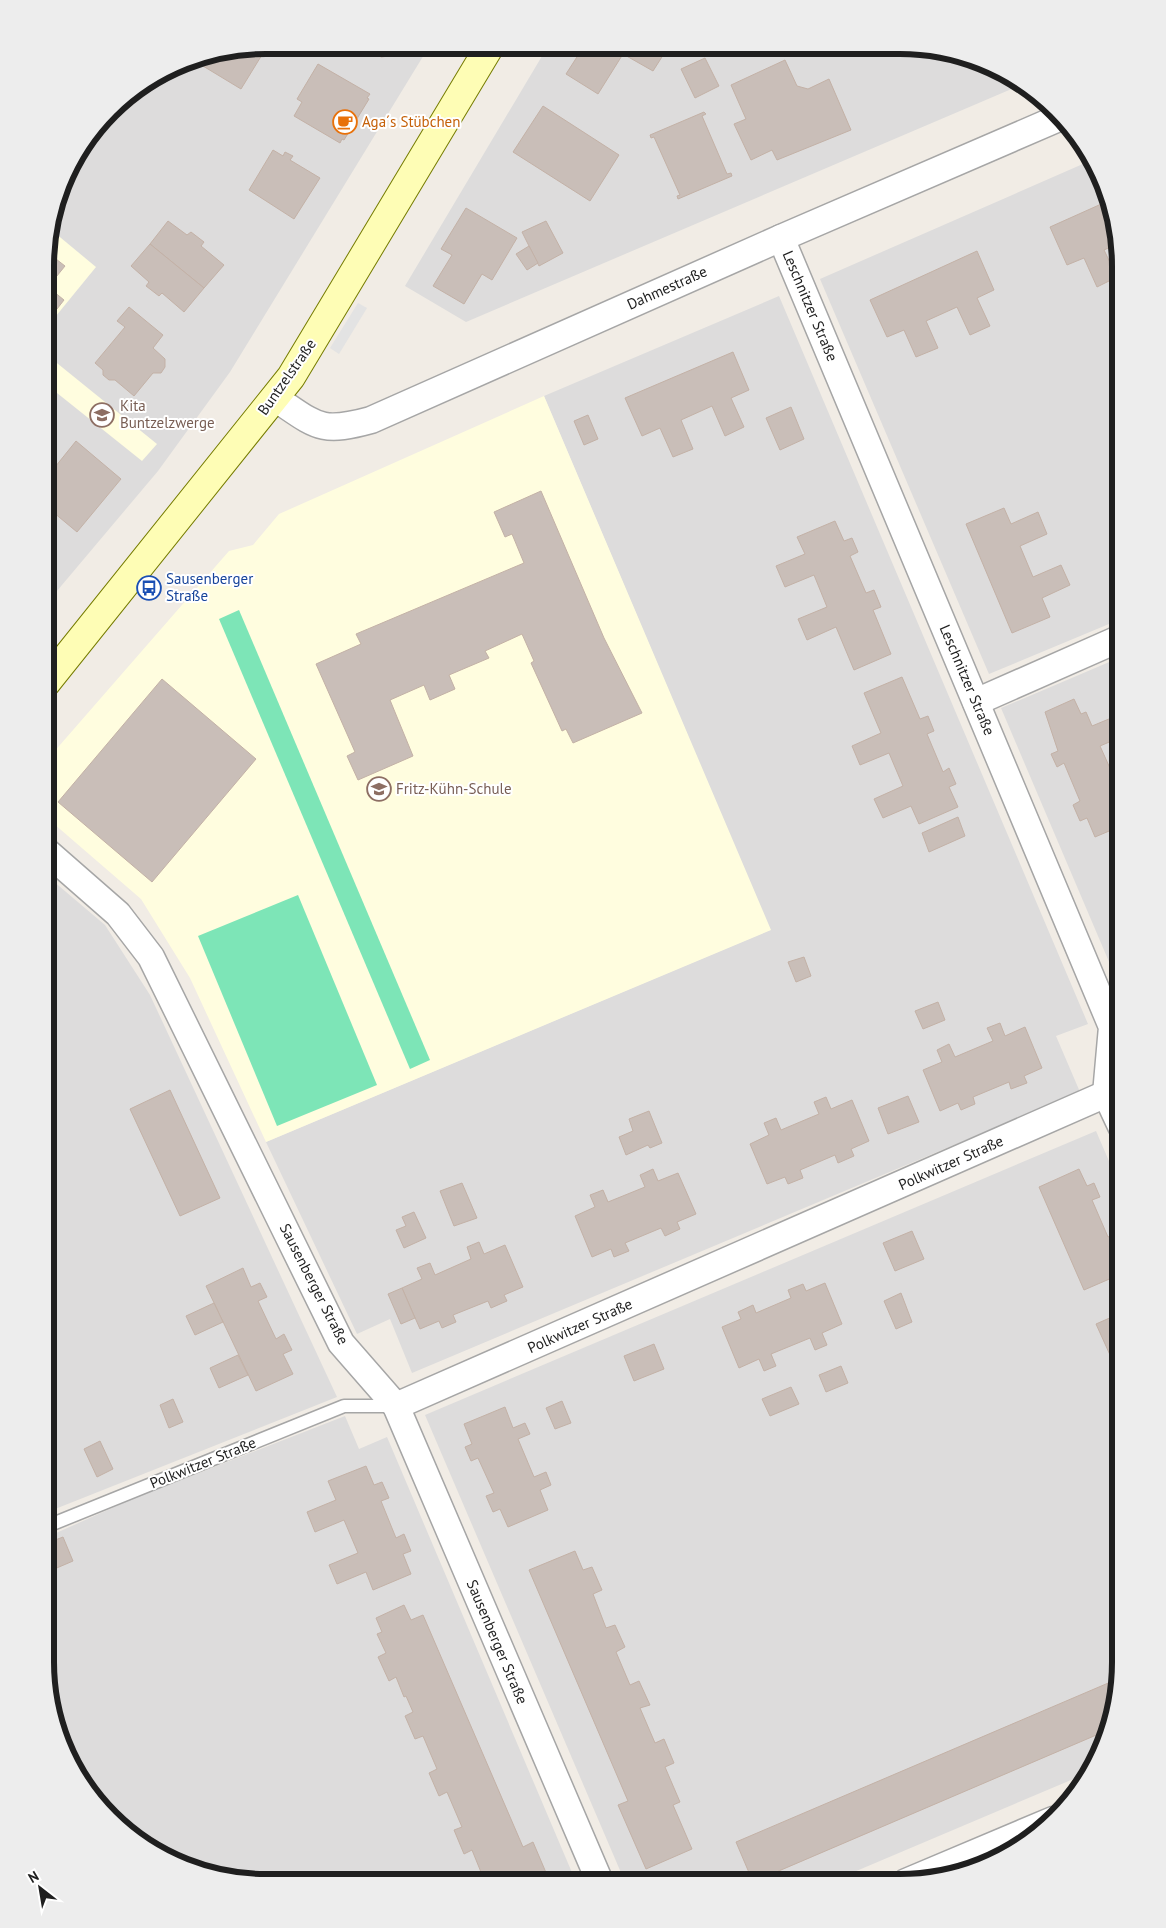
<svg xmlns="http://www.w3.org/2000/svg" width="1166" height="1928" font-family="'PT Sans',sans-serif">
	<style>
		.residential { fill: #dddcdc }
		.education { fill: #fffddf }
		.pitch { fill: #7de5b7 }
		.parking { fill: #e3e3e3 }
		.building { fill: #c9beb8; stroke: #c3b1a6 }
		.lines { fill: none; stroke-linecap: round; stroke-linejoin: round }
		.lane-casing { stroke: #a6a6a6; stroke-width: 15 }
		.street-casing { stroke: #a6a6a6; stroke-width: 29 }
		.secondary-casing { stroke: #767c00; stroke-width: 30 }
		.lane { stroke: #fff; stroke-width: 12 }
		.street { stroke: #fff; stroke-width: 26 }
		.secondary { stroke: #fefdb5; stroke-width: 28 }
		.labels { text-anchor: middle; stroke-width: 4; stroke-linejoin: round; paint-order: stroke }
		.food-label { font-size: 15px; fill: #c56008; stroke: #fff; text-anchor: start }
		.street-label { font-size: 15px; fill: #1f1f1f; stroke: #fff }
		.education-label { font-size: 15px; fill: #785e54; stroke: #fff; text-anchor: start }
		.transit-label { font-size: 15px; fill: #164399; stroke: #fff; text-anchor: start }
		.rim { fill: none; stroke: #1f1f1f; stroke-width: 6 }
	</style>
	<rect width="100%" height="100%" fill="#f1ece5"/>
	<g class="residential">
		<path d="M265,45H430L230,372L158,471L46,604L47,237L68,168L120,100L181,62Z"/>
		<path d="M548,46L930,47L985,62L1023,84L466,322L405,286Z"/>
		<path d="M1092,160L1104,181L1121,265V619L989,674L820,279Z"/>
		<path d="M779,296L1088,1024L1056,1036L1080,1092L412,1373L390,1319L357,1334L266,1142L770,930L544,396Z"/>
		<path d="M1121,657V990L1001,708Z"/>
		<path d="M46,875L105,925L150,995L337,1397L45,1513Z"/>
		<path d="M1096,1131L1121,1189V1677L1104,1747L1090,1772L828,1883L625,1882L425,1415Z"/>
		<path d="M345,1416L359,1449L387,1437L576,1882L237,1881L181,1866L131,1838L90,1797L62,1747L45,1663V1538L132,1499Z"/>
	</g>
	<g class="education">
		<path d="M49,228L96,267L47,327V237Z"/>
		<path d="M47,355L157,444L142,461L47,385Z"/>
		<path d="M544,396L771,930L266,1142L190,978L141,899L46,817V761L229,551L253,545L279,514Z"/>
	</g>
	<g class="pitch">
		<path d="M239,610L430,1060L410,1069L219,619Z"/>
		<path d="M298,895L377,1085L277,1126L198,936Z"/>
	</g>
	<path class="parking" d="M358,303L367,308L339,354L330,348Z"/>
	<g class="building">
		<path d="M268,45L241,89L203,66L209,56Z"/>
		<path d="M367,45H393V49L389,56L381,57Z"/>
		<path d="M584,46H663L667,49L653,71L623,54L598,94L566,74Z"/>
		<path d="M705,58L719,86L695,98L681,69Z"/>
		<path d="M785,60L797,86L808,89L829,79L851,130L777,160L772,150L751,160L734,124L746,119L731,85Z"/>
		<path d="M318,64L370,94L367,98L369,99L344,140L342,139L340,143L294,116L302,102L297,99Z"/>
		<path d="M543,106L619,155L590,201L513,152Z"/>
		<path d="M704,112L706,114L702,116L727,174L731,173L732,176L678,199L677,196L680,195L654,137L651,138L650,135Z"/>
		<path d="M273,150L283,156L285,152L293,156L290,160L320,178L294,219L249,190Z"/>
		<path d="M1108,201L1117,244L1104,250L1117,277L1097,287L1084,258L1067,265L1050,227Z"/>
		<path d="M466,208L517,238L492,280L482,274L464,304L433,286L452,255L441,249Z"/>
		<path d="M168,221L187,235L191,232L204,242L201,246L224,265L204,288L150,244Z"/>
		<path d="M546,221L563,253L539,266L522,232Z"/>
		<path d="M150,244L204,288L184,312L162,293L159,296L146,286L149,282L131,266Z"/>
		<path d="M529,246L538,263L527,270L516,254Z"/>
		<path d="M977,251L994,290L977,298L990,326L970,335L957,307L926,321L938,348L916,357L904,330L887,337L870,300Z"/>
		<path d="M47,252L65,266L48,287L64,300L57,309L47,301Z"/>
		<path d="M129,307L163,335L153,348L165,359V367L161,373H153L134,396L115,380H109L103,375V370L95,363L125,327L117,321Z"/>
		<path d="M733,352L749,390L731,398L744,427L725,436L712,406L681,420L693,449L673,457L660,428L642,436L625,398Z"/>
		<path d="M791,407L804,439L780,450L766,418Z"/>
		<path d="M588,415L598,439L584,445L574,421Z"/>
		<path d="M76,441L121,479L77,532L47,507V477Z"/>
		<path d="M541,491L604,638L642,713L573,743L566,729L562,731L531,663L534,661L522,634L485,651L489,658L449,675L455,689L430,700L424,685L390,700L413,756L358,780L347,756L355,752L316,664L361,644L356,634L524,563L512,534L505,537L494,512Z"/>
		<path d="M1004,508L1011,524L1038,512L1047,534L1020,546L1033,577L1061,565L1070,585L1042,598L1050,617L1012,633L966,524Z"/>
		<path d="M835,521L844,541L852,538L858,552L850,556L866,593L874,590L881,607L873,610L891,654L854,670L836,627L807,640L798,619L827,607L814,575L785,587L776,566L805,554L797,537Z"/>
		<path d="M902,677L920,719L928,716L934,731L927,734L943,772L949,768L956,784L949,787L958,807L919,824L911,806L883,818L874,799L903,786L889,753L860,765L852,746L881,733L864,693Z"/>
		<path d="M162,679L256,759L152,882L58,802Z"/>
		<path d="M1074,699L1081,714L1086,712L1092,726L1121,714V737L1100,746L1118,786L1121,785V826L1095,837L1087,818L1080,821L1073,805L1080,801L1064,763L1057,767L1051,754L1058,751L1045,712Z"/>
		<path d="M958,817L965,836L929,852L922,833Z"/>
		<path d="M804,957L811,976L796,982L788,962Z"/>
		<path d="M938,1002L945,1020L923,1029L915,1011Z"/>
		<path d="M1000,1023L1005,1036L1025,1027L1042,1068L1024,1076L1027,1083L1011,1089L1009,1082L973,1097L975,1104L961,1110L958,1103L940,1111L923,1070L942,1062L937,1050L949,1044L955,1057L993,1041L987,1028Z"/>
		<path d="M170,1090L220,1198L180,1216L130,1109Z"/>
		<path d="M908,1096L919,1122L888,1134L878,1108Z"/>
		<path d="M826,1097L831,1109L852,1100L869,1141L851,1149L854,1156L838,1163L835,1155L800,1170L803,1178L788,1184L785,1177L767,1184L750,1144L769,1135L764,1123L776,1118L781,1130L819,1114L814,1102Z"/>
		<path d="M649,1111L662,1143L650,1148L648,1145L626,1155L619,1137L633,1131L629,1119Z"/>
		<path d="M653,1169L658,1181L678,1173L696,1214L677,1222L680,1229L665,1236L661,1228L625,1243L629,1251L614,1257L611,1249L592,1257L575,1216L595,1207L590,1195L603,1190L608,1202L645,1187L640,1175Z"/>
		<path d="M1079,1169L1087,1186L1094,1183L1100,1197L1092,1200L1108,1237L1116,1233L1121,1244L1113,1249L1121,1266V1274L1084,1290L1039,1187Z"/>
		<path d="M462,1183L477,1218L454,1226L440,1191Z"/>
		<path d="M414,1212L426,1238L404,1248L396,1230L406,1226L402,1217Z"/>
		<path d="M912,1231L924,1259L895,1271L883,1243Z"/>
		<path d="M479,1242L484,1254L505,1245L523,1287L504,1295L507,1301L491,1308L488,1301L453,1315L456,1322L442,1328L439,1321L420,1329L402,1288L422,1279L417,1268L430,1263L435,1275L471,1259L467,1247Z"/>
		<path d="M243,1268L251,1287L260,1283L267,1297L258,1301L276,1339L284,1334L292,1350L283,1354L293,1374L256,1391L206,1286Z"/>
		<path d="M825,1283L842,1324L822,1333L827,1345L815,1350L810,1338L771,1354L776,1366L764,1371L759,1359L739,1368L722,1327L741,1319L738,1312L753,1305L756,1313L791,1298L788,1290L803,1284L806,1291Z"/>
		<path d="M402,1288L415,1318L401,1324L388,1294Z"/>
		<path d="M901,1293L912,1322L896,1329L884,1301Z"/>
		<path d="M214,1303L223,1322L195,1335L186,1316Z"/>
		<path d="M1121,1313V1376L1120,1377L1096,1324Z"/>
		<path d="M654,1344L664,1369L634,1381L624,1356Z"/>
		<path d="M238,1355L248,1375L219,1388L210,1368Z"/>
		<path d="M841,1366L848,1383L826,1392L819,1375Z"/>
		<path d="M791,1387L799,1404L770,1416L762,1399Z"/>
		<path d="M173,1399L183,1422L169,1428L160,1405Z"/>
		<path d="M562,1401L571,1423L555,1429L546,1408Z"/>
		<path d="M505,1407L513,1428L525,1423L530,1434L518,1439L534,1477L546,1472L551,1485L540,1490L548,1510L508,1527L500,1509L493,1512L486,1496L494,1493L478,1458L471,1461L465,1447L472,1444L464,1424Z"/>
		<path d="M100,1441L113,1469L97,1477L84,1449Z"/>
		<path d="M366,1466L374,1485L382,1482L389,1498L381,1501L396,1538L404,1534L411,1551L403,1554L411,1574L373,1590L366,1572L337,1584L329,1565L358,1553L344,1520L315,1532L307,1512L336,1500L328,1481Z"/>
		<path d="M63,1537L73,1561L45,1573V1544Z"/>
		<path d="M575,1551L583,1570L592,1567L602,1590L593,1594L606,1628L615,1625L625,1647L616,1652L630,1685L639,1681L650,1705L640,1708L655,1743L664,1739L674,1763L665,1767L680,1802L673,1805L692,1849L646,1869L618,1805L628,1801L529,1570Z"/>
		<path d="M404,1605L411,1620L423,1615L523,1847L533,1842L550,1882H485L472,1850L464,1854L454,1830L462,1827L447,1792L439,1796L429,1773L437,1769L423,1736L415,1739L405,1716L413,1712L406,1696L404,1697L396,1677L389,1681L378,1657L386,1653L377,1634L382,1632L376,1618Z"/>
		<path d="M1120,1678L1108,1730L753,1882L736,1842Z"/>
	</g>
	<g class="lines">
		<g class="lane-casing">
			<path id="lane" d="M45,1527L344,1406H394"/>
		</g>
		<g class="street-casing">
			<g id="street">
				<path d="M781,238L1112,1027L1106,1094L1121,1126"/>
				<path d="M275,398C317,426 320,434 371,420L781,238L1061,117"/>
				<path d="M976,702L1121,638"/>
				<path d="M46,851L118,914L151,957L341,1343L396,1406L600,1882"/>
				<path d="M396,1406L1106,1094"/>
				<path d="M906,1882L1053,1820"/>
			</g>
		</g>
		<g class="secondary-casing">
			<path id="secondary" d="M46,683L291,377L490,46"/>
		</g>
		<use href="#lane" class="lane"/>
		<use href="#street" class="street"/>
		<use href="#secondary" class="secondary"/>
	</g>
	<defs>
		<g id="cafe-ring" transform="scale(1.25)"><circle r="9.5" fill="#fff" stroke="#e8710a" stroke-width="1.5"/><path d="M-5.5-4.5H6V0H3Q3 3.5 0 3.5H-2.5Q-5.5 3.5-5.5 0ZM3-3.2v2h1.7v-2ZM-6 4.5H4V6H-6Z" fill="#e8710a"/></g>
		<g id="school-ring" transform="scale(1.25)"><circle r="9.5" fill="#fff" stroke="#8d6e63" stroke-width="1.5"/><path d="M0-5L7-2L0 1L-7-2ZM-4 1L0 2.5L4 1V4Q0 6-4 4Z" fill="#8d6e63"/></g>
		<g id="bus-ring" transform="scale(1.25)"><circle r="9.5" fill="#fff" stroke="#1a4fb4" stroke-width="1.5"/><path d="M-5-6H5V4H4V6H2V4H-2V6H-4V4H-5ZM-3.5-4V0h7V-4ZM-3.5 1.2v1.5H-2V1.2ZM2 1.2v1.5H3.5V1.2Z" fill="#1a4fb4"/></g>
	</defs>
	<g fill-rule="evenodd">
		<use href="#cafe-ring" x="345" y="122"/>
		<use href="#school-ring" x="102" y="415"/>
		<use href="#bus-ring" x="149" y="588"/>
		<use href="#school-ring" x="379" y="789"/>
	</g>
	<g class="labels">
		<g class="food-label">
			<text x="362" y="127">Aga´s Stübchen</text>
		</g>
		<g class="street-label">
			<text transform="translate(667 288) rotate(-24)" y="5">Dahmestraße</text>
			<text transform="translate(810 306) rotate(67)" y="5">Leschnitzer Straße</text>
			<text transform="translate(287 377) rotate(-55)" y="5">Buntzelstraße</text>
			<text transform="translate(967 680) rotate(67)" y="5">Leschnitzer Straße</text>
			<text transform="translate(951 1163) rotate(-24)" y="5">Polkwitzer Straße</text>
			<text transform="translate(314 1284) rotate(63)" y="5">Sausenberger Straße</text>
			<text transform="translate(580 1326) rotate(-24)" y="5">Polkwitzer Straße</text>
			<text transform="translate(203 1463) rotate(-22)" y="5">Polkwitzer Straße</text>
			<text transform="translate(497 1642) rotate(67)" y="5">Sausenberger Straße</text>
		</g>
		<g class="education-label">
			<text x="120" y="411">Kita<tspan x="120" dy="17">Buntzelzwerge</tspan></text>
			<text x="396" y="794">Fritz-Kühn-Schule</text>
		</g>
		<g class="transit-label">
			<text x="166" y="584">Sausenberger<tspan x="166" dy="17">Straße</tspan></text>
		</g>
	</g>
	<path d="M0 0H1166V1928H0ZM266 54H900A212 212 0 0 1 1112 266V1662A212 212 0 0 1 900 1874H266A212 212 0 0 1 54 1662V266A212 212 0 0 1 266 54Z" fill="#ededed" fill-rule="evenodd"/>
	<path class="rim" d="M266 54H900A212 212 0 0 1 1112 266V1662A212 212 0 0 1 900 1874H266A212 212 0 0 1 54 1662V266A212 212 0 0 1 266 54Z"/>
	<g transform="translate(40 1888) rotate(329)" stroke="#ffffff" stroke-width="4" paint-order="stroke">
	<path d="M0-4L9 19L0 12L-9 19Z" fill="#1f1f1f"/>
	<text y="-8" font-size="14" font-weight="bold" text-anchor="middle" fill="#1f1f1f">N</text>
	</g>
</svg>
